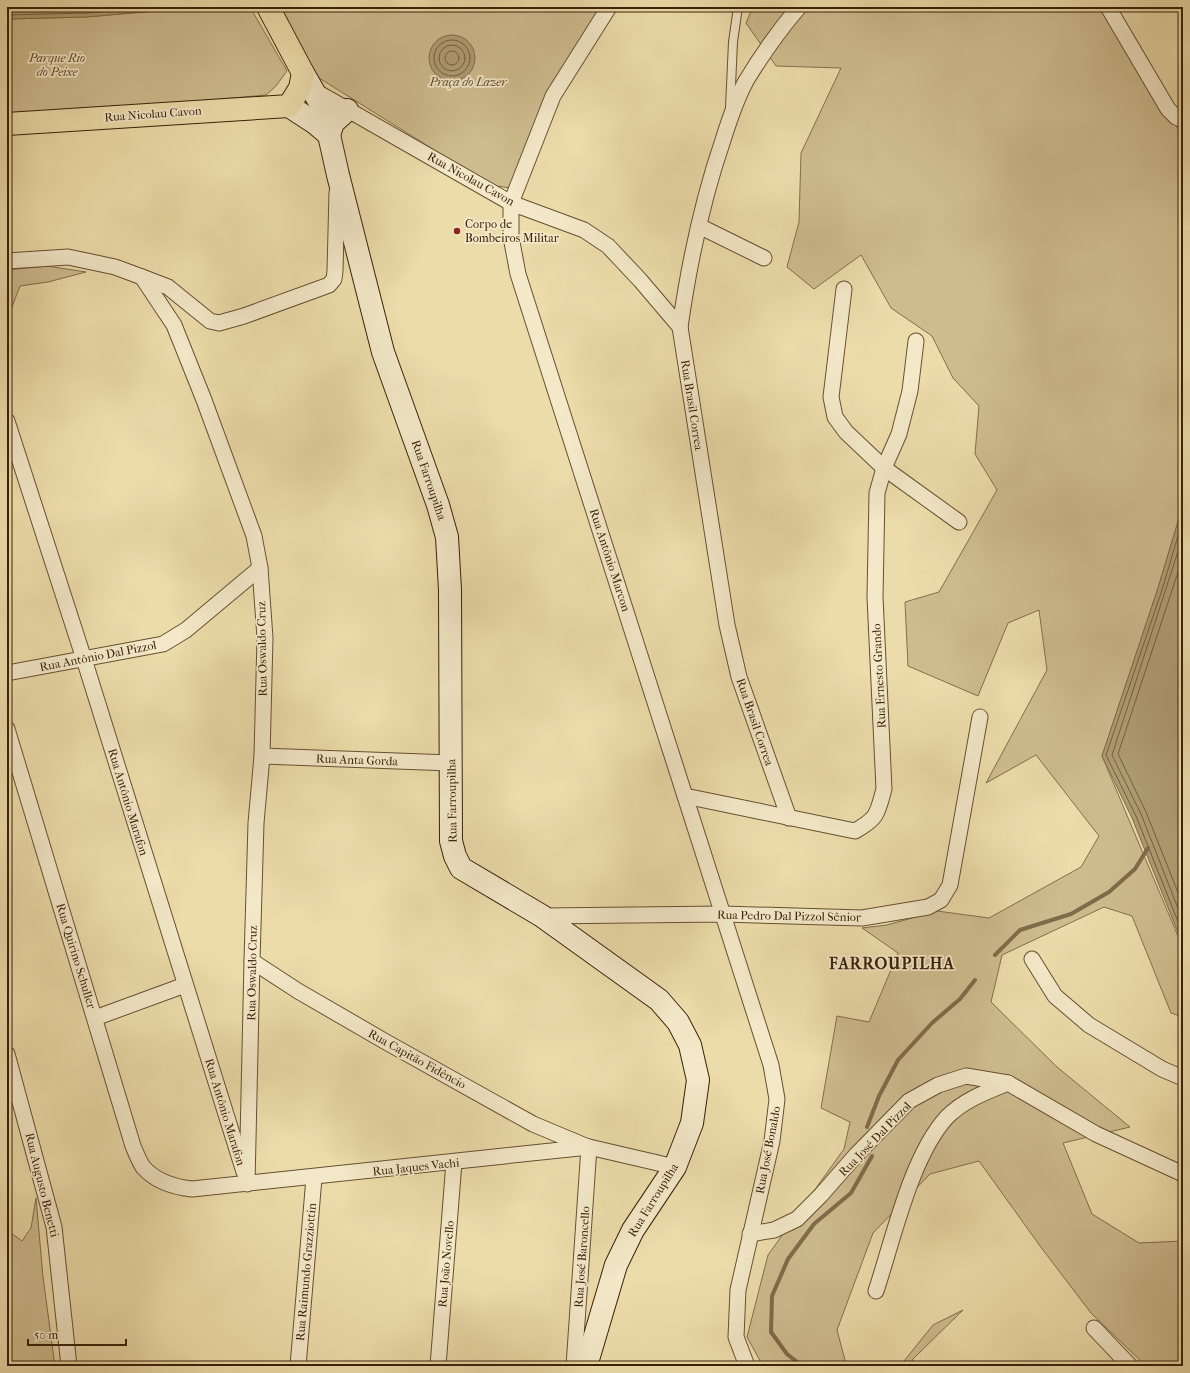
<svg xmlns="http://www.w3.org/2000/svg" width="1190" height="1373" font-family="'IM FELL French Canon',serif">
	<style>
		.green { fill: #cebc8f; stroke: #846e4c }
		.water { fill: #af9c73; stroke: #806b49 }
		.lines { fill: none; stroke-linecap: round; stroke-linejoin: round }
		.shore { stroke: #745e3e; stroke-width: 1 }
		.stream { stroke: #806b49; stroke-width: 4 }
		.lane-casing { stroke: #665031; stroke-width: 10 }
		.street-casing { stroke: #665031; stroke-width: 17 }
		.secondary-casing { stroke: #392109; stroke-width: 24 }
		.primary-casing { stroke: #392109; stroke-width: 24 }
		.lane { stroke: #f3e8c8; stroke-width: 8 }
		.street { stroke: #f3e8c8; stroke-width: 15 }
		.secondary { stroke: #f3e8c8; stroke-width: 22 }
		.primary { stroke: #ecdcaa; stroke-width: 22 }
		.poi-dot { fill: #8f2418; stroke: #f3e8c8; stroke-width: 1.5 }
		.labels { text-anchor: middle; stroke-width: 3.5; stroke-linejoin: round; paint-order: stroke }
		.park-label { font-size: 12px; font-style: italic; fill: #5e482a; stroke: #f3e8c8 }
		.street-label { font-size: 12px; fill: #392109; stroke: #f3e8c8 }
		.poi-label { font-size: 12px; fill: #392109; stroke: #f3e8c8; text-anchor: start }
		.district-label { font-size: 16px; font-weight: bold; letter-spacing: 1px; fill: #392109; stroke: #f3e8c8 }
	</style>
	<rect width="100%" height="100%" fill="#ecdcaa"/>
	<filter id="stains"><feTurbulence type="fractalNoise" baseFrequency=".005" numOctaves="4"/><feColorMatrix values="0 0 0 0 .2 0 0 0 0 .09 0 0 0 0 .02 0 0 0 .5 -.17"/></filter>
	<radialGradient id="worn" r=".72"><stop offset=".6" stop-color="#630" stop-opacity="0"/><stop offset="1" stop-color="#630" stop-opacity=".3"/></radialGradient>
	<g class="green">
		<path d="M201,7H250L287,71L276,86L266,95L7,118V19L86,17Z"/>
		<path d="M281,7H601L510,188L497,186L436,151L319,78L307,64Z"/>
		<path d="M753,7H1102L1183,137V505L1158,588L1102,756L1183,948V1017L1171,1013L1132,916L1104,907L1002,955L991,1002L1057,1067L1130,1127L1063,1143L1092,1214L1139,1243L1183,1241V1366H1146L1091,1313L1040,1246L979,1161L930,1174L873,1233L837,1330L846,1364L851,1366H763L747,1337L768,1255L844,1149L850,1122L821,1108L837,1016L869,1022L898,953L862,928L887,925L937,911L989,918L1081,867L1099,836L1036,755L986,783L1047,670L1039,610L1008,623L978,696L908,666L905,602L939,592L997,490L975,454L979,406L953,378L932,336L891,308L861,255L814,289L787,267L799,222L801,153L841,68L776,66L746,23Z"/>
		<path d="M47,266L86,272L48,282L20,286L7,320V270Z"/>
		<path d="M36,1198L43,1277L55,1366H7V1230L22,1241L31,1228Z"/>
		<path d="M963,1310L913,1359L912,1366H900L933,1325Z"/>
	</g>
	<g class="water">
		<path d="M7,7H201L86,17L7,19Z"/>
		<circle cx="452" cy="58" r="23"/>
		<path d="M1183,505V945L1132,818L1102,756L1158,588Z"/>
	</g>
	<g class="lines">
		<g class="shore">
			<path d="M7,10L101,7"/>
			<path d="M7,15L86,13L157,7"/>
			<circle cx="452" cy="58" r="18"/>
			<circle cx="452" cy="58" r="13"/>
			<circle cx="452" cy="58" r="7"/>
			<path d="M1183,519L1162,590L1106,755L1136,816L1183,934"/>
			<path d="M1183,536L1112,755L1141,814L1183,921"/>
			<path d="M1183,557L1118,754L1146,812L1183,905"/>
		</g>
		<g class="stream">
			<path d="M995,955L1020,930L1071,914L1109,892L1135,869L1148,848"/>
			<path d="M867,1127L879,1096L898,1060L932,1023L960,999L975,980"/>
			<path d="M802,1366L787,1354L771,1332L772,1296L788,1259L814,1224L851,1193L872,1156"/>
		</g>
		<g class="lane-casing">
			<path id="lane" d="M730,108L733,42L738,7"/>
		</g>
		<g class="street-casing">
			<g id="street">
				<path d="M609,7L553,96L511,203V237L518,274L771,1065L777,1099L772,1141L738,1290L736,1337L747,1366"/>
				<path d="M1108,7L1168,109L1176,117L1183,120"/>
				<path d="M315,91L511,203L584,230L608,246L640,280L680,327"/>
				<path d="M699,226L764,258"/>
				<path d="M7,261L68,257L115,267L142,277L174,325L204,400L254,536L260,568L265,638L262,756L256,823L252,961L247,1184"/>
				<path d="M142,277L168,287L210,321L219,323L244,316L329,285L334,279L335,271L337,192"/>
				<path d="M844,289L831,397L835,417L846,432L884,468L959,522"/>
				<path d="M7,421L84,659L244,1172"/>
				<path d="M7,673L163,644L186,630L260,568"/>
				<path d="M7,729L133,1146C136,1153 139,1161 143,1167C155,1181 174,1187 192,1189L589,1147L675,1167"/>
				<path d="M262,756L451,763"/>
				<path d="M685,796L855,831C878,818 877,814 884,789L875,597L877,493L884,468L899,434L910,391L916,341"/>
				<path d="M789,818L739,677L727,625L680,327C689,264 702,201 723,140C729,121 736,99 746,81C761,56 780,29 799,7"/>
				<path d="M542,916L723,914L862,918L928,907L941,900L950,885L980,717"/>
				<path d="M1032,959L1055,996L1089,1025L1162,1069L1183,1078"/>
				<path d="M252,961L298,991L386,1042L533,1124L588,1147"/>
				<path d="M95,1018L185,985"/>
				<path d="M7,1054L54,1227L69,1366"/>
				<path d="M750,1234L774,1230L797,1219L821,1195L856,1155L909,1101L938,1085L966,1076L1008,1083L1096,1134L1183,1174"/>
				<path d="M876,1291C893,1240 911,1156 947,1117C964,1100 986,1092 1008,1083"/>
				<path d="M1094,1328L1130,1366"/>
				<path d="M298,1366L314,1178"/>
				<path d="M438,1366L454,1162"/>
				<path d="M574,1366L589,1147"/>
			</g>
		</g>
		<g class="secondary-casing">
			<g id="secondary">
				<path d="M303,73L323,108L338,175L383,352L438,505L447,537L450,590L451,841L455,856L461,868L542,916L659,1000L678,1022L690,1045L698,1080L692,1123L675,1167L633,1230L616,1265L586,1366"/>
				<path d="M289,106L315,123L329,135"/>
				<path d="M329,135L333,123L347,110"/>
			</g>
		</g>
		<g class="primary-casing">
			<path id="primary" d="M7,124L289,106L300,88L303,73L268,7"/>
		</g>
		<use href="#lane" class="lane"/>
		<use href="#street" class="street"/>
		<use href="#secondary" class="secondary"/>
		<use href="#primary" class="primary"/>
	</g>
	<circle class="poi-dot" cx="457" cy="231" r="4"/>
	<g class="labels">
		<g class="park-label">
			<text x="57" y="62">Parque Rio<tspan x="57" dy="14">do Peixe</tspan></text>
			<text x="468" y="86">Praça do Lazer</text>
		</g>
		<g class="street-label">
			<text transform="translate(153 114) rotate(-4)" y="4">Rua Nicolau Cavon</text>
			<text transform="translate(471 179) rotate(29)" y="4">Rua Nicolau Cavon</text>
			<text transform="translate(692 405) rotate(81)" y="4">Rua Brasil Correa</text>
			<text transform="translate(429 480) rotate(71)" y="4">Rua Farroupilha</text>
			<text transform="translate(610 560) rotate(72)" y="4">Rua Antônio Marcon</text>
			<text transform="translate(262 649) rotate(-91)" y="4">Rua Oswaldo Cruz</text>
			<text transform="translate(98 656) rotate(-11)" y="4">Rua Antônio Dal Pizzol</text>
			<text transform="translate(879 676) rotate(-93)" y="4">Rua Ernesto Grando</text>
			<text transform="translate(755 722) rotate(71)" y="4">Rua Brasil Correa</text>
			<text transform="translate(357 760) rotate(2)" y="4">Rua Anta Gorda</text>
			<text transform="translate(452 801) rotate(-91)" y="4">Rua Farroupilha</text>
			<text transform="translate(128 802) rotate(73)" y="4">Rua Antônio Marafon</text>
			<text transform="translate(789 916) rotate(1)" y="4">Rua Pedro Dal Pizzol Sênior</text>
			<text transform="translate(76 956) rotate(73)" y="4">Rua Quirino Schuller</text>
			<text transform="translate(252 973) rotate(-89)" y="4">Rua Oswaldo Cruz</text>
			<text transform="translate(417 1059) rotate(29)" y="4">Rua Capitão Fidêncio</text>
			<text transform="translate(225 1112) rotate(73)" y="4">Rua Antônio Marafon</text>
			<text transform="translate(875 1139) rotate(-46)" y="4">Rua José Dal Pizzol</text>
			<text transform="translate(768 1150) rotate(-79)" y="4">Rua José Bonaldo</text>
			<text transform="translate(416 1167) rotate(-6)" y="4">Rua Jaques Vachi</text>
			<text transform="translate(42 1185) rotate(76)" y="4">Rua Augusto Benetti</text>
			<text transform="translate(653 1200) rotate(-58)" y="4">Rua Farroupilha</text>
			<text transform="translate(582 1257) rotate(-86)" y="4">Rua José Baroncello</text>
			<text transform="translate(446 1264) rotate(-85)" y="4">Rua João Novello</text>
			<text transform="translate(306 1272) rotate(-85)" y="4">Rua Raimundo Grazziottin</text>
		</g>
		<g class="poi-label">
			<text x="465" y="228">Corpo de<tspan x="465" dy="14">Bombeiros Militar</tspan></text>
		</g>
		<g class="district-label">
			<text x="892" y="969">FARROUPILHA</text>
		</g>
	</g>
	<rect width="1190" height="1373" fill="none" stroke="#ecdcaa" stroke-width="24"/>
	<rect x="8" y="8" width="1174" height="1357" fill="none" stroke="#392109" stroke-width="2"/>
	<rect x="12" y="12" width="1166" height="1349" fill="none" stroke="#392109"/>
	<path d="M28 1339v6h98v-6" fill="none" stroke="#392109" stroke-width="2"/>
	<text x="34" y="1339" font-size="12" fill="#392109" stroke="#f3e8c8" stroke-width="3" paint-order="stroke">50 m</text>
	<rect width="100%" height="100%" filter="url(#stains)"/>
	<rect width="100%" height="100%" fill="url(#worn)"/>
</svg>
